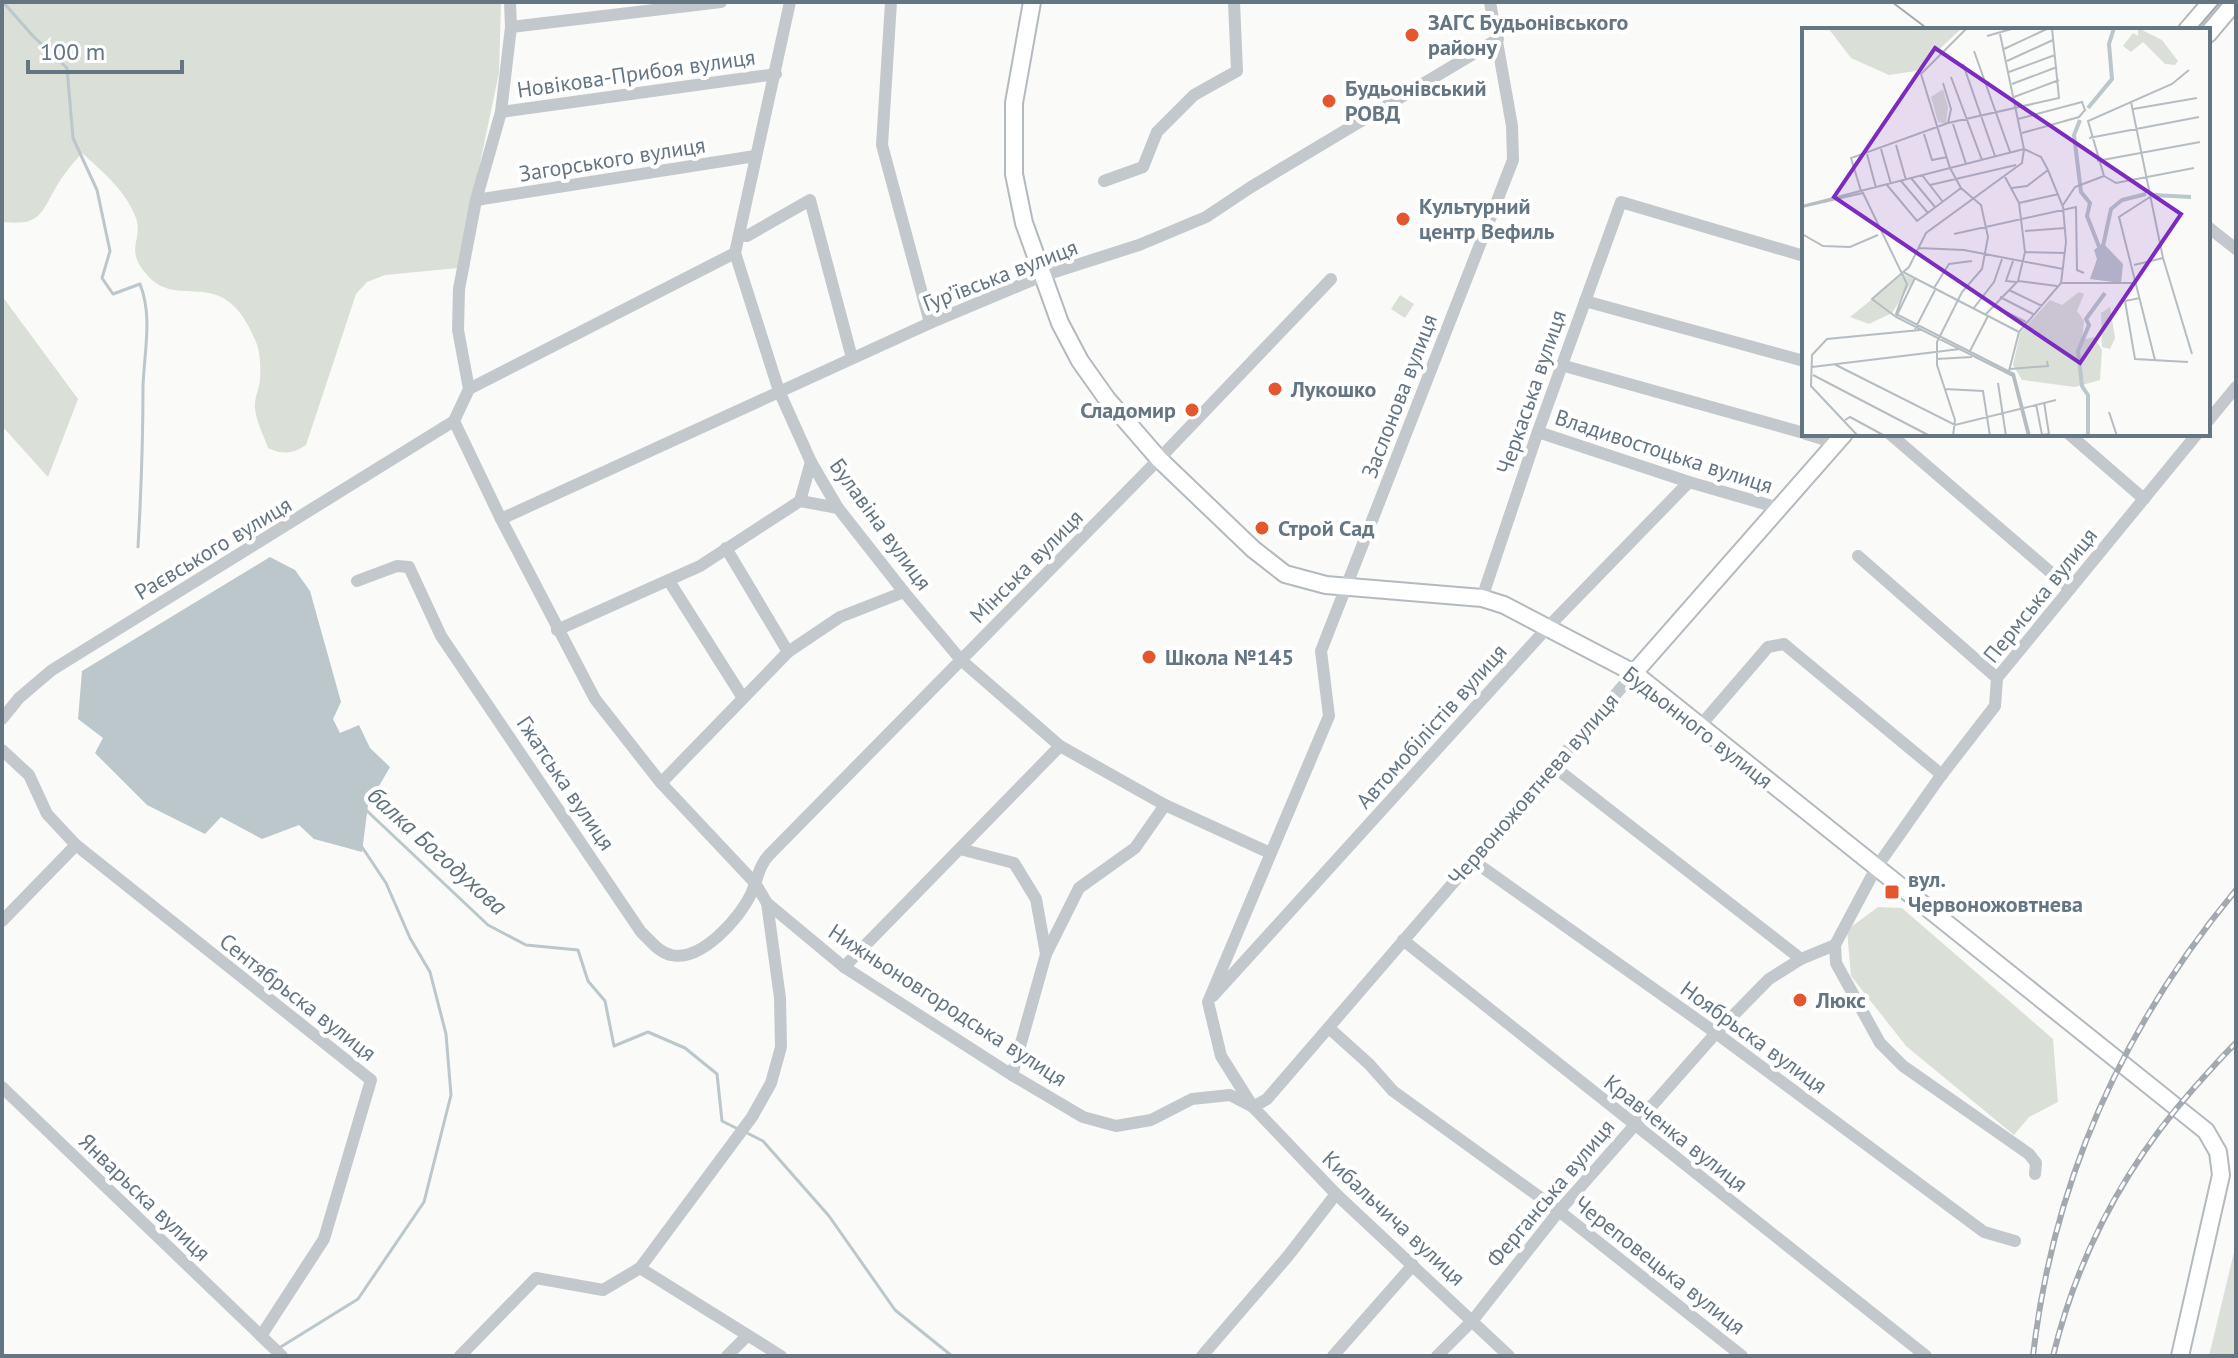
<svg xmlns="http://www.w3.org/2000/svg" width="2238" height="1358" font-family="'PT Sans',sans-serif">
	<style>
		.green { fill: #dadfd7 }
		.water { fill: #bbc7cb }
		.lines { fill: none; stroke-linecap: round; stroke-linejoin: round }
		.stream { stroke: #bbc7cb; stroke-width: 3 }
		.secondary-casing { stroke: #b3babf; stroke-width: 20 }
		.minor { stroke: #c3c8cc; stroke-width: 12 }
		.secondary { stroke: #fff; stroke-width: 16 }
		.tram { stroke: #a2aab0; stroke-width: 2 }
		.rail-casing { stroke: #a2aab0; stroke-width: 6 }
		.rail { stroke: #fff; stroke-width: 3; stroke-dasharray: 9; stroke-linecap: butt }
		.poi-dot { fill: #e4572e; stroke: #fff; stroke-width: 3 }
		.labels { text-anchor: middle; stroke-width: 8; stroke-linejoin: round; paint-order: stroke }
		.poi-label { font-size: 22px; font-weight: bold; fill: #657683; stroke: #fff; text-anchor: start }
		.street-label { font-size: 22px; fill: #657683; stroke: #fff }
		.water-label { font-size: 24px; font-style: italic; fill: #60757c; stroke: #fff }
		.inset-river { fill: none; stroke: #bbc7cb; stroke-width: 4 }
		.inset-road { fill: none; stroke: #b5bdc2; stroke-width: 2 }
		.view { fill: #7b2cbf; fill-opacity: 0.15; stroke: #7b2cbf; stroke-width: 4 }
		.inset-edge { fill: none; stroke: #657683; stroke-width: 4 }
	</style>
	<rect width="100%" height="100%" fill="#fafaf8"/>
	<g class="green">
		<path d="M2,2H501L499,73L458,268L385,275L367,282L356,294L306,445C292,454 283,455 268,448C264,436 256,421 255,408C254,398 260,388 260,378C261,368 260,351 256,342C222,257 176,317 143,270C126,247 143,239 136,218C126,191 103,172 82,153C73,163 62,176 55,189C39,218 38,225 2,222Z"/>
		<path d="M1400,295L1414,304L1405,318L1391,309Z"/>
		<path d="M2,296L78,399L48,477L2,426Z"/>
		<path d="M1878,907L1902,908L2053,1039L2058,1102L2029,1117L2014,1135L1906,1046L1851,976L1847,930Z"/>
		<path d="M2236,1244V1356H2209Z"/>
	</g>
	<path class="water" d="M270,557L295,570L310,591L341,702L333,719L340,733L359,725L370,748L390,767L368,805L362,852L314,839L299,825L262,839L221,817L205,834L147,805L95,753L103,738L78,719L82,671Z"/>
	<g class="lines">
		<g class="stream">
			<path d="M3,2L33,36L67,68L73,138L97,190L110,251L102,278L113,294L140,284C153,317 144,352 143,387C143,441 141,494 138,547"/>
			<path d="M365,809L488,925L526,945L578,950L588,981L605,1001L614,1046L648,1032L685,1048L717,1074L722,1121L738,1129"/>
			<path d="M745,1132L763,1141L829,1216L895,1310L952,1356"/>
			<path d="M279,1348L358,1299L424,1202L451,1095L446,1034L430,972L410,938L386,883L362,847"/>
		</g>
		<g class="secondary-casing">
			<g id="secondary">
				<path d="M1032,2L1014,103V174L1024,223L1060,323L1080,361L1107,399L1159,459L1253,549L1285,574L1326,585L1482,598L1504,605L1634,673L2206,1131L2218,1152L2221,1175L2180,1356"/>
				<path d="M2187,30L2211,2"/>
				<path d="M2208,34L2235,2"/>
				<path d="M1634,673L1844,434"/>
			</g>
		</g>
		<g class="minor">
			<path d="M790,2L735,253L779,391L811,462L838,508L904,592L961,660L1060,746L1165,805L1270,853"/>
			<path d="M891,2L882,145L930,323"/>
			<path d="M1490,2L1512,126L1513,160L1321,651L1329,716L1208,1002L1221,1056L1253,1107L1336,1194L1509,1356"/>
			<path d="M511,27L721,2"/>
			<path d="M501,112L776,74"/>
			<path d="M1104,181L1143,167L1157,132L1194,95L1237,71L1234,2"/>
			<path d="M476,200L755,156"/>
			<path d="M2208,227L2236,249"/>
			<path d="M740,235L747,236L810,200L852,358"/>
			<path d="M1585,301L1804,361"/>
			<path d="M1561,365L1804,433"/>
			<path d="M469,389L735,253"/>
			<path d="M454,421L501,519L595,699L661,783L755,883L767,903L844,967L1012,1075L1083,1117L1116,1126L1151,1120L1192,1099L1230,1095L1253,1107"/>
			<path d="M454,421L469,389L458,330L459,289L476,200L501,112L511,27L510,2"/>
			<path d="M2208,421L2236,387"/>
			<path d="M1538,432L1689,482L1779,508"/>
			<path d="M1806,434L1836,443"/>
			<path d="M1890,434L2070,589"/>
			<path d="M2069,434L2144,499"/>
			<path d="M800,501L838,508"/>
			<path d="M501,519L930,323L1042,276L1139,245L1206,217L1251,187L1498,39"/>
			<path d="M726,548L788,652"/>
			<path d="M1858,556L1997,678"/>
			<path d="M357,581L397,566L409,567L441,636L641,932C650,940 659,953 671,955C701,962 739,919 751,894C758,879 758,867 769,855L1159,459L1331,279"/>
			<path d="M669,581L743,698"/>
			<path d="M1482,598L1536,437L1621,202L1804,256"/>
			<path d="M557,630L700,566L800,501L811,462"/>
			<path d="M2,719L19,698L52,670L454,421"/>
			<path d="M1700,726L1768,647L1784,644L1942,775"/>
			<path d="M2,750L29,775L47,814L76,845L371,1080L324,1239L261,1336"/>
			<path d="M1553,766L1801,959"/>
			<path d="M661,783L788,652L840,617L904,592"/>
			<path d="M960,849L1014,863L1036,899L1046,954"/>
			<path d="M1472,860L1716,1033L1984,1232L2015,1241"/>
			<path d="M2,921L76,845"/>
			<path d="M1403,940L1926,1356"/>
			<path d="M1835,945L1836,963L1880,1043L1903,1066L2029,1154L2036,1163L2035,1174"/>
			<path d="M844,967L1060,746"/>
			<path d="M1213,996L1547,628L1689,482"/>
			<path d="M1329,1028L1369,1064L1393,1091L1559,1211L1742,1356"/>
			<path d="M1012,1075L1046,954L1079,888L1135,848L1165,805"/>
			<path d="M2,1087L282,1356"/>
			<path d="M1253,1107L1267,1099L1634,673"/>
			<path d="M640,1268L781,1356"/>
			<path d="M460,1356L536,1278L603,1290L640,1268L752,1117L771,1083L781,1047L780,998L767,903"/>
			<path d="M727,1356L747,1336"/>
			<path d="M1202,1356L1288,1256L1336,1194"/>
			<path d="M1333,1356L1413,1265"/>
			<path d="M1437,1356L1473,1320L1559,1211L1716,1033L1769,979L1801,959L1835,945L1876,868L1940,777L1995,706L1997,678L2197,434"/>
		</g>
		<use href="#secondary" class="secondary"/>
		<g class="tram">
			<path d="M1892,2L1929,30"/>
			<path d="M2196,30L2220,2"/>
		</g>
		<g class="rail-casing">
			<g id="rail">
				<path d="M2033,1356C2053,1180 2124,1025 2236,890"/>
				<path d="M2053,1356C2078,1254 2124,1167 2194,1088C2208,1073 2221,1057 2236,1043"/>
			</g>
		</g>
		<use href="#rail" class="rail"/>
	</g>
	<g class="poi-dot">
		<circle cx="1412" cy="35" r="8"/>
		<circle cx="1329" cy="101" r="8"/>
		<circle cx="1403" cy="219" r="8"/>
		<circle cx="1275" cy="389" r="8"/>
		<circle cx="1192" cy="410" r="8"/>
		<circle cx="1262" cy="528" r="8"/>
		<circle cx="1149" cy="657" r="8"/>
		<rect x="1884" y="884" width="16" height="16" rx="4"/>
		<circle cx="1800" cy="1000" r="8"/>
	</g>
	<g class="labels">
		<g class="poi-label">
			<text x="1428" y="30">ЗАГС Будьонівського<tspan x="1428" dy="25">району</tspan></text>
			<text x="1345" y="96">Будьонівський<tspan x="1345" dy="25">РОВД</tspan></text>
			<text x="1419" y="214">Культурний<tspan x="1419" dy="25">центр Вефиль</tspan></text>
			<text x="1291" y="397">Лукошко</text>
			<text x="1176" y="418" text-anchor="end">Сладомир</text>
			<text x="1278" y="536">Строй Сад</text>
			<text x="1165" y="665">Школа №145</text>
			<text x="1908" y="887">вул.<tspan x="1908" dy="25">Червоножовтнева</tspan></text>
			<text x="1816" y="1008">Люкс</text>
		</g>
		<g class="street-label">
			<text transform="translate(636 73) rotate(-8)" y="8">Новікова-Прибоя вулиця</text>
			<text transform="translate(612 159) rotate(-9)" y="8">Загорського вулиця</text>
			<text transform="translate(1000 275) rotate(-21)" y="8">Гур’ївська вулиця</text>
			<text transform="translate(1531 392) rotate(-71)" y="8">Черкаська вулиця</text>
			<text transform="translate(1399 396) rotate(-69)" y="8">Заслонова вулиця</text>
			<text transform="translate(1664 451) rotate(18)" y="8">Владивостоцька вулиця</text>
			<text transform="translate(881 524) rotate(54)" y="8">Булавіна вулиця</text>
			<text transform="translate(213 548) rotate(-31)" y="8">Раєвського вулиця</text>
			<text transform="translate(1026 566) rotate(-45)" y="8">Мінська вулиця</text>
			<text transform="translate(2040 595) rotate(-51)" y="8">Пермська вулиця</text>
			<text transform="translate(1431 726) rotate(-48)" y="8">Автомобілістів вулиця</text>
			<text transform="translate(1698 727) rotate(38)" y="8">Будьонного вулиця</text>
			<text transform="translate(566 783) rotate(56)" y="8">Гжатська вулиця</text>
			<text transform="translate(1533 789) rotate(-49)" y="8">Червоножовтнева вулиця</text>
			<text transform="translate(298 997) rotate(38)" y="8">Сентябрьска вулиця</text>
			<text transform="translate(948 1005) rotate(33)" y="8">Нижньоновгородська вулиця</text>
			<text transform="translate(1754 1037) rotate(36)" y="8">Ноябрьска вулиця</text>
			<text transform="translate(1676 1133) rotate(38)" y="8">Кравченка вулиця</text>
			<text transform="translate(1550 1193) rotate(-50)" y="8">Ферганська вулиця</text>
			<text transform="translate(145 1197) rotate(44)" y="8">Январьска вулиця</text>
			<text transform="translate(1394 1218) rotate(43)" y="8">Кибальчича вулиця</text>
			<text transform="translate(1660 1265) rotate(38)" y="8">Череповецька вулиця</text>
		</g>
		<g class="water-label">
			<text transform="translate(437 851) rotate(42)" y="8">балка Богодухова</text>
		</g>
	</g>
	<g transform="translate(1802 28)">
		<rect width="408" height="408" fill="#fafaf8"/>
		<path d="M26,0H160L114,43L87,47L49,30ZM336,0L360,12L376,33L373,37L363,36L341,14L329,24L321,18L331,5L336,8ZM141,61L146,79L144,96L136,94L129,69ZM101,246L112,251L90,285L67,296L48,289ZM277,264L282,266L275,283L282,293L280,312L292,309L300,322L298,352L273,359L220,352L211,337L218,305L248,272L260,277ZM308,279L313,310L308,321L300,319L299,285Z" fill="#dadfd7"/>
		<path d="M301,215L321,236L319,255L288,251L295,231L292,222Z" fill="#bbc7cb"/>
		<path class="inset-river" d="M286,80L310,51L307,16L312,0M278,92L272,107L279,164L288,175L285,188L298,221M351,167L389,169M301,218L309,181L320,172L344,166M286,408V367L280,358L276,323L287,297L284,291L303,265"/>
		<path class="inset-road" d="M198,6L222,121L220,135L124,205L107,239L70,271L94,289L211,348M185,8L213,0M202,21L247,0M172,23L208,124M205,33L251,12M161,36L193,128M207,44L253,27M149,49L180,132M141,55L149,81L146,95M210,56L255,39M212,69L257,52M329,74L361,230L390,326M331,81L395,70M216,91L280,74L283,82L277,89L220,105M151,96L164,136M122,106L130,132L145,129M287,110L397,89M94,117L104,152M79,121L89,156M65,126L74,160M295,133L398,114M148,140L222,121M120,147L141,174M302,148L286,93L370,56L387,42M302,148L314,155L392,140M109,150L133,179M99,153L126,185M85,157L115,193L159,160M128,157L214,137M210,160L225,158L246,142M59,163L49,130L146,95L257,70L250,0M348,169L317,189L353,332M217,175L257,166M261,177L273,159L302,148M0,178L148,140M0,179L61,165L105,256L94,286L212,346L228,408M223,203L263,200M0,206L21,218L48,219L76,207M152,206L274,179L275,242L282,245M116,220L162,222L261,241M223,224L263,225M211,233L204,253L214,254M332,237L361,230M101,244L217,304M216,253L255,258M259,255H334M132,260L147,236L170,233M207,262L240,278M198,269L231,286M338,270L323,273L333,331L386,334M190,277L224,294M171,281L192,254L200,231M183,287L216,253L223,224L217,175L202,147M94,289L113,250M113,301L133,262M168,323L186,288M134,331L170,329M32,336L153,397L254,372M10,339L158,321M208,341L246,338L245,333M207,343L217,304L259,255L264,214L261,179L246,142L239,129L222,121M210,345L226,408M11,347L128,408M196,355L204,408M143,361L181,363L188,408M242,374L247,406M234,376L240,407L247,406M307,384L315,408M43,392L48,389L83,408M56,408L9,358L10,327L25,311L118,302M151,408L153,392L135,337V314L160,264L180,241L186,209L179,177L159,160L148,140L119,46L165,0"/>
		<path class="view" d="M133,20L379,186L278,335L32,169Z"/>
		<rect width="408" height="408" class="inset-edge"/>
	</g>
	<rect width="2238" height="1358" fill="none" stroke="#657683" stroke-width="8"/>
	<path d="M28 60v12h154v-12" fill="none" stroke="#657683" stroke-width="4"/>
	<text x="40" y="60" font-size="24" fill="#657683" stroke="#ffffff" stroke-width="6" paint-order="stroke">100 m</text>
</svg>
